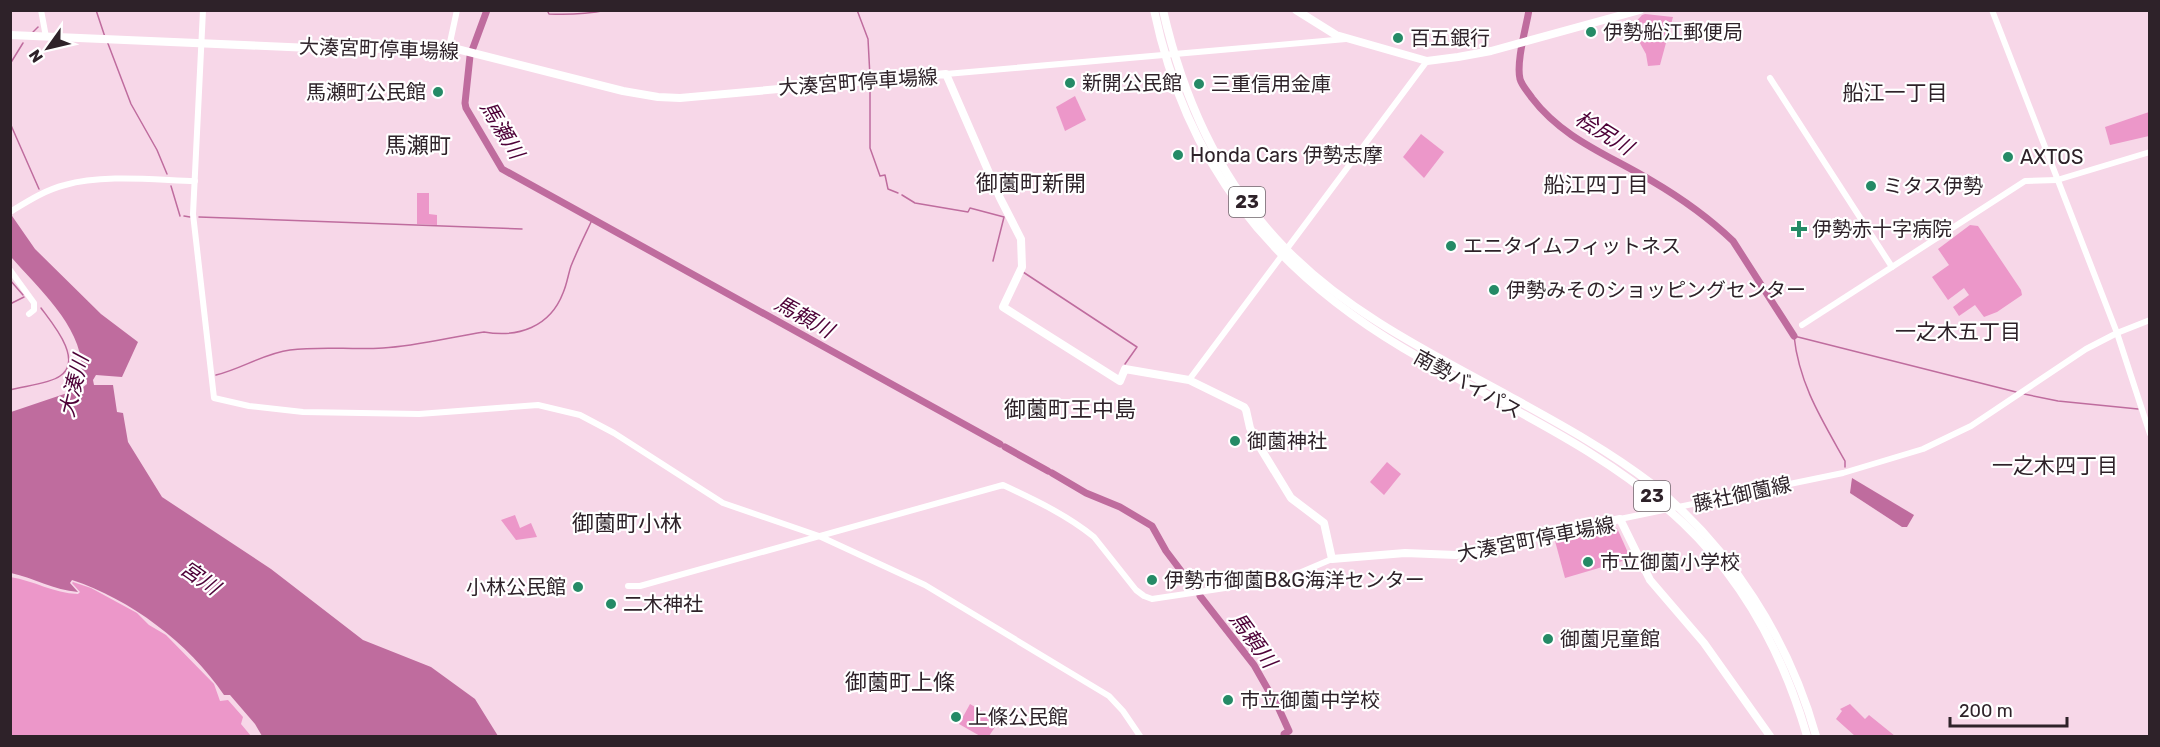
<svg xmlns="http://www.w3.org/2000/svg" width="2160" height="747" font-family="Rubik,'Noto Sans JP',sans-serif">
	<style>
		.green { fill: #ec97c9 }
		.water { fill: #bf6c9e }
		.lines { fill: none; stroke-linecap: round; stroke-linejoin: round }
		.stream { stroke: #bf6c9e; stroke-width: 1.5 }
		.river { stroke: #bf6c9e; stroke-width: 7 }
		.minor { stroke: #fff; stroke-width: 6 }
		.major { stroke: #fff; stroke-width: 8 }
		.highway { stroke: #fff; stroke-width: 8 }
		.poi-dot { fill: #258a66; stroke: #fff; stroke-width: 2 }
		.labels { text-anchor: middle; stroke-width: 4.5; stroke-linejoin: round; paint-order: stroke }
		.shield { fill: #fff; stroke: #6d6469; stroke-width: 1.5 }
		.shield-label { font-size: 18px; font-weight: bold; fill: #2e2229 }
		.poi-label { font-size: 20px; fill: #2e2229; stroke: #fff; text-anchor: start }
		.street-label { font-size: 20px; fill: #2e2229; stroke: #fff }
		.neighbourhood-label { font-size: 21px; fill: #2e2229; stroke: #fff }
		.water-label { font-size: 21px; font-style: italic; fill: #4d0037; stroke: #fff }
		.quarter-label { font-size: 22px; fill: #2e2229; stroke: #fff }
	</style>
	<rect width="100%" height="100%" fill="#f7d7e8"/>
	<g class="green">
		<path d="M1645,14L1673,17L1660,65L1648,66L1646,54L1631,27L1642,15Z"/>
		<path d="M1075,96L1086,120L1065,131L1056,107Z"/>
		<path d="M2149,112V136L2110,145L2105,127Z"/>
		<path d="M1421,134L1444,152L1424,178L1403,157Z"/>
		<path d="M417,193H429V214L437,215V225L417,224Z"/>
		<path d="M1970,225L1978,226L2021,290L2022,295L1997,312L1984,317L1975,305L1959,316L1953,307L1969,295L1964,288L1948,300L1932,277L1949,265L1938,249Z"/>
		<path d="M1387,462L1401,474L1384,495L1370,482Z"/>
		<path d="M515,515L520,528L531,523L537,537L516,540L501,520Z"/>
		<path d="M1617,528L1629,555L1626,560L1565,578L1555,541Z"/>
		<path d="M10,577C35,581 53,593 78,594L80,592L72,583L73,582L91,588L137,613L149,625L166,635L214,684L220,701L228,700L243,717L241,724L251,736H11Z"/>
		<path d="M970,704L999,721L989,736H980L959,724Z"/>
		<path d="M1850,704L1865,719L1869,715L1895,736H1855L1836,719L1842,711L1840,709Z"/>
	</g>
	<g class="water">
		<path d="M10,213L35,249L101,314L138,342L122,377L96,375L93,380L94,385H113L117,412L123,413L128,442L162,497L271,569L363,640L431,667L475,699L498,736H262L255,724L230,695H224C189,643 130,599 72,580L70,583L78,592C54,590 34,578 11,573V412L82,388L87,384V380L81,375C87,331 38,288 11,257Z"/>
		<path d="M1852,478L1914,515L1907,527H1902L1850,493Z"/>
	</g>
	<g class="lines">
		<g class="stream">
			<path d="M96,10L105,37"/>
			<path d="M547,10L549,14C569,15 587,14 607,10"/>
			<path d="M857,10L868,39L870,77"/>
			<path d="M1953,10V11"/>
			<path d="M45,11V10"/>
			<path d="M33,32L38,27"/>
			<path d="M107,41L131,104L157,150L167,174"/>
			<path d="M10,64L23,43"/>
			<path d="M870,84V148L880,176L885,175L888,189L898,193"/>
			<path d="M10,123L39,189"/>
			<path d="M171,186L180,216"/>
			<path d="M902,195L915,203L968,212L970,208L1004,217L993,261"/>
			<path d="M184,216L190,217"/>
			<path d="M199,217L522,229"/>
			<path d="M1023,272L1137,347L1125,364"/>
			<path d="M10,280L23,295"/>
			<path d="M10,304L24,297"/>
			<path d="M216,375C241,369 265,353 290,350C321,346 352,350 383,348C417,346 451,337 484,332C518,338 550,327 563,293C567,284 568,275 571,266C577,251 585,235 592,220"/>
			<path d="M10,390C24,386 49,384 60,376C84,360 52,323 41,308"/>
			<path d="M2024,394L2058,401L2138,409"/>
			<path d="M1845,467V461C1822,420 1799,384 1794,336L2016,392"/>
		</g>
		<g class="river">
			<path d="M487,10L470,56L465,103L466,108L502,169L1000,444"/>
			<path d="M1529,10C1526,28 1516,62 1520,79C1522,86 1528,92 1532,98C1563,139 1609,155 1652,181C1681,198 1709,218 1733,241L1794,336"/>
			<path d="M1005,447L1048,471"/>
			<path d="M1052,473L1086,493L1120,507L1152,526L1166,551L1194,588"/>
			<path d="M1200,596L1254,665L1279,709L1289,731L1284,734V736"/>
		</g>
		<g class="minor">
			<path d="M41,10L46,37"/>
			<path d="M203,10L193,214L214,398L249,406L303,412L419,414L538,405L580,415L614,433L723,503L819,536L925,585L1109,696L1123,711L1140,736"/>
			<path d="M1992,10L2117,333L2150,434"/>
			<path d="M449,47L457,10"/>
			<path d="M946,74L1346,39"/>
			<path d="M1770,78L1892,267L2025,181L2057,180L2150,152"/>
			<path d="M10,212C28,201 45,190 65,185C102,174 156,180 195,181"/>
			<path d="M10,270L34,303V310L29,314"/>
			<path d="M1802,325L1892,267"/>
			<path d="M1189,380L1427,61"/>
			<path d="M1620,519L1843,473L1923,449L1971,426L2086,349L2117,333L2150,320"/>
			<path d="M628,586H640L1003,485C1035,500 1067,515 1094,537L1136,590L1144,596L1152,599L1285,579L1332,559"/>
		</g>
		<g class="major">
			<path d="M1296,10L1336,35L1427,61L1458,57L1491,51L1640,10"/>
			<path d="M10,35L311,48L372,49L449,47L623,91L658,97L680,98L946,74L1000,198L1021,239L1022,267L1003,307L1120,381L1125,369L1189,380L1244,407L1246,410L1250,428L1261,449L1291,498L1324,523L1332,559L1405,553L1456,555L1620,519L1650,580L1704,643L1770,736"/>
		</g>
		<g class="highway">
			<path d="M1154,10C1186,163 1270,269 1403,348C1498,404 1602,447 1683,523C1744,581 1784,657 1807,736"/>
			<path d="M1163,10C1183,98 1221,183 1285,248C1348,313 1430,353 1509,396C1558,423 1608,450 1652,484C1731,548 1789,639 1816,736"/>
		</g>
	</g>
	<g class="poi-dot">
		<circle cx="1591" cy="32" r="6"/>
		<circle cx="1398" cy="38" r="6"/>
		<circle cx="1070" cy="83" r="6"/>
		<circle cx="1199" cy="84" r="6"/>
		<circle cx="438" cy="92" r="6"/>
		<circle cx="1178" cy="155" r="6"/>
		<circle cx="2008" cy="157" r="6"/>
		<circle cx="1871" cy="186" r="6"/>
		<path d="M1796 220h6v6h6v6h-6v6h-6v-6h-6v-6h6z"/>
		<circle cx="1451" cy="246" r="6"/>
		<circle cx="1494" cy="290" r="6"/>
		<circle cx="1235" cy="441" r="6"/>
		<circle cx="1588" cy="562" r="6"/>
		<circle cx="1152" cy="580" r="6"/>
		<circle cx="578" cy="587" r="6"/>
		<circle cx="611" cy="604" r="6"/>
		<circle cx="1548" cy="639" r="6"/>
		<circle cx="1228" cy="700" r="6"/>
		<circle cx="956" cy="717" r="6"/>
	</g>
	<g class="labels">
		<g class="shield">
			<rect x="1229" y="187" width="36" height="30" rx="4.5"/>
			<rect x="1634" y="481" width="36" height="30" rx="4.5"/>
		</g>
		<g class="shield-label">
			<text x="1247" y="208">23</text>
			<text x="1652" y="502">23</text>
		</g>
		<g class="poi-label">
			<text x="1603" y="39">伊勢船江郵便局</text>
			<text x="1410" y="45">百五銀行</text>
			<text x="1082" y="90">新開公民館</text>
			<text x="1211" y="91">三重信用金庫</text>
			<text x="426" y="99" text-anchor="end">馬瀬町公民館</text>
			<text x="1190" y="162">Honda Cars 伊勢志摩</text>
			<text x="2020" y="164">AXTOS</text>
			<text x="1883" y="193">ミタス伊勢</text>
			<text x="1812" y="236">伊勢赤十字病院</text>
			<text x="1463" y="253">エニタイムフィットネス</text>
			<text x="1506" y="297">伊勢みそのショッピングセンター</text>
			<text x="1247" y="448">御薗神社</text>
			<text x="1600" y="569">市立御薗小学校</text>
			<text x="1164" y="587">伊勢市御薗B&amp;G海洋センター</text>
			<text x="566" y="594" text-anchor="end">小林公民館</text>
			<text x="623" y="611">二木神社</text>
			<text x="1560" y="646">御薗児童館</text>
			<text x="1240" y="707">市立御薗中学校</text>
			<text x="968" y="724">上條公民館</text>
		</g>
		<g class="street-label">
			<text transform="translate(379 49) rotate(2)" y="7">大湊宮町停車場線</text>
			<text transform="translate(858 82) rotate(-4)" y="7">大湊宮町停車場線</text>
			<text transform="translate(1468 384) rotate(29)" y="7">南勢バイパス</text>
			<text transform="translate(1742 494) rotate(-12)" y="7">藤社御薗線</text>
			<text transform="translate(1536 539) rotate(-11)" y="7">大湊宮町停車場線</text>
		</g>
		<g class="neighbourhood-label">
			<text x="1895" y="100">船江一丁目</text>
			<text x="1596" y="192">船江四丁目</text>
			<text x="1958" y="339">一之木五丁目</text>
			<text x="2055" y="473">一之木四丁目</text>
		</g>
		<g class="water-label">
			<text transform="translate(502 130) rotate(59)" y="7">馬瀬川</text>
			<text transform="translate(1604 133) rotate(32)" y="7">桧尻川</text>
			<text transform="translate(804 317) rotate(29)" y="7">馬頼川</text>
			<text transform="translate(74 386) rotate(-76)" y="7">大湊川</text>
			<text transform="translate(200 578) rotate(35)" y="7">宮川</text>
			<text transform="translate(1253 640) rotate(54)" y="7">馬頼川</text>
		</g>
		<g class="quarter-label">
			<text x="418" y="153">馬瀬町</text>
			<text x="1031" y="191">御薗町新開</text>
			<text x="1070" y="417">御薗町王中島</text>
			<text x="627" y="531">御薗町小林</text>
			<text x="900" y="690">御薗町上條</text>
		</g>
	</g>
	<rect width="2160" height="747" fill="none" stroke="#2e2229" stroke-width="24"/>
	<g transform="translate(48 48) rotate(236)" stroke="#ffffff" stroke-width="4.5" paint-order="stroke">
	<path d="M0-4.5L10 22L0 15L-10 22Z" fill="#2e2229"/>
	<text y="-9" font-size="16" font-weight="bold" text-anchor="middle" fill="#2e2229">N</text>
	</g>
	<path d="M1950 717v9h117v-9" fill="none" stroke="#2e2229" stroke-width="3"/>
	<text x="1959" y="717" font-size="18" fill="#2e2229" stroke="#ffffff" stroke-width="4.5" paint-order="stroke">200 m</text>
</svg>
